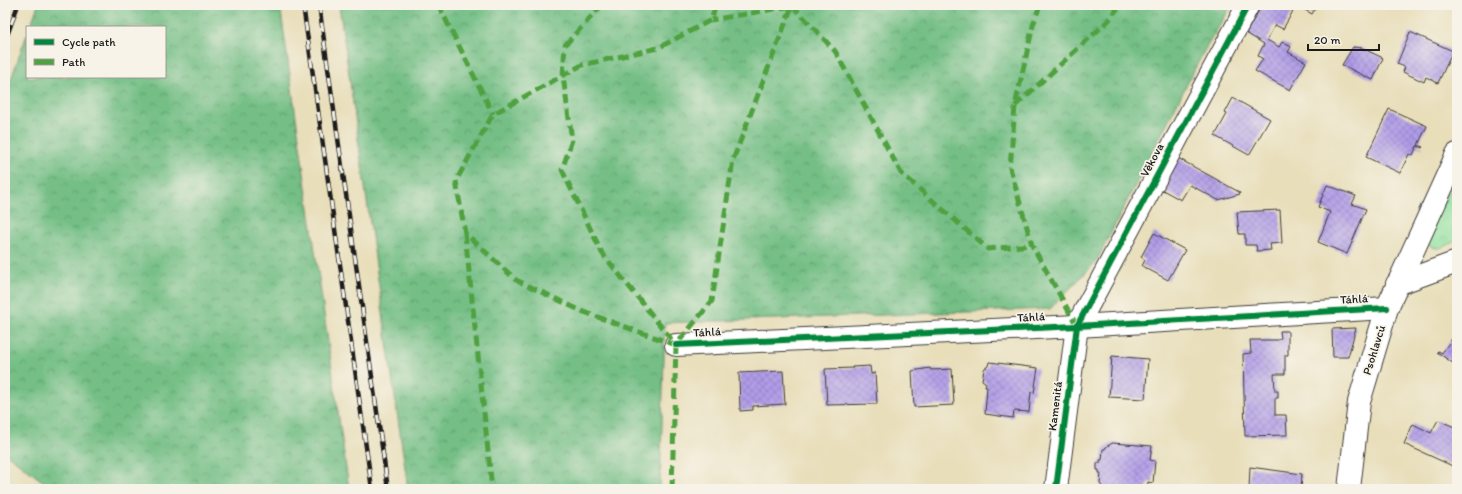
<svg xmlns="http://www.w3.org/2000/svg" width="1462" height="494" font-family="Itim,sans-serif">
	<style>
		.forest { fill: url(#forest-crowns); stroke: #486e51 }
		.park { fill: url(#park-crowns); stroke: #567e5e }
		.building { fill: url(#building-cross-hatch) }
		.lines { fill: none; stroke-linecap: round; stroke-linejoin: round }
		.street-casing { stroke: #3b3934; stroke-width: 24 }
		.street { stroke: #fff; stroke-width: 22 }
		.rail-casing { stroke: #1c1c1c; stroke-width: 4.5 }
		.rail { stroke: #f7f3e8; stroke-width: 3; stroke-dasharray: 9; stroke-linecap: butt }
		.quiet { stroke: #4fa141; stroke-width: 5; stroke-dasharray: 10 5; stroke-linecap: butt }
		.cycleway-casing { stroke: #f7f3e8; stroke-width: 8 }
		.cycleway { stroke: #00873e; stroke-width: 6 }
		.labels { text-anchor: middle; stroke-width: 3.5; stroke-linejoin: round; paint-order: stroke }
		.street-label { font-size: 12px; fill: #1c1c1c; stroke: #f7f3e8 }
	</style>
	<defs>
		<pattern id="forest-crowns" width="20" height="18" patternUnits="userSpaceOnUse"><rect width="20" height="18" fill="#74bf86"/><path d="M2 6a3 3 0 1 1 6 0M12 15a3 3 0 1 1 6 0" fill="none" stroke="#5e9a6d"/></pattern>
		<pattern id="park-crowns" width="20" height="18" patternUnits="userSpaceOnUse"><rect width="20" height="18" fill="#90e1a0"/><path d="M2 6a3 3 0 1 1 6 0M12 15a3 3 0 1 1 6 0" fill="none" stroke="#7cc089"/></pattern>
		<pattern id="building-cross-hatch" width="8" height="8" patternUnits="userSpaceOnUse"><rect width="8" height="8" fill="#b09ce8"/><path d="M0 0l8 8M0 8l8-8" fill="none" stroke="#8e7ebb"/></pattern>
	</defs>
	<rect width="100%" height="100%" fill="#f7f3e8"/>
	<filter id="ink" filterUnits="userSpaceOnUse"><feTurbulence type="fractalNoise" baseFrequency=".025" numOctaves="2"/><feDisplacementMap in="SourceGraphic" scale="8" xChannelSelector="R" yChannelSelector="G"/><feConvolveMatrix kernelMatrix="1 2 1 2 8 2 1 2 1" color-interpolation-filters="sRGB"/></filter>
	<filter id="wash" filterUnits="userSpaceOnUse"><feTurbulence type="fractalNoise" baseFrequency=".012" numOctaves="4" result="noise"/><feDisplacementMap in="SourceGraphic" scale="16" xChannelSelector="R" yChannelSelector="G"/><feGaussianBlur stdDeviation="0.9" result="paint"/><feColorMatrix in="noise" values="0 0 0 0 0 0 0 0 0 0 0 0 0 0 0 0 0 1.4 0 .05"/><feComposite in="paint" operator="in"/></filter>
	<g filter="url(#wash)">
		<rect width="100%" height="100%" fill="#e8deba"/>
		<g class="forest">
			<path d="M38,5H280L349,489H53L5,453V96L27,34V77H165V27H30Z"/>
			<path d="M339,5H1232L1203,53L1096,262L1050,309L665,323L660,489H408Z"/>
		</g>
		<path class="park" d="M1457,173V240C1443,247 1438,253 1424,242Z"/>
		<g id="blocks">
			<g class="building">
				<path d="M1262,5H1283L1293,11L1283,29L1275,25L1267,40L1279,47L1282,42L1291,47L1288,52L1306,62L1290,90L1255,71L1263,59L1258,56L1264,44L1246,33Z"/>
				<path d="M1296,5H1317L1312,14Z"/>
				<path d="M1410,32L1453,51L1438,83L1426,77L1424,82L1403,72L1405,67L1397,64Z"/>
				<path d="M1353,47L1362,48L1383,58L1373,80L1342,65Z"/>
				<path d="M1233,98L1270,119L1249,155L1215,136L1227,114L1225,113Z"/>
				<path d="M1389,109L1427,126L1418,145L1423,147L1422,148L1417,146L1413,155L1409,154L1400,173L1366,157Z"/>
				<path d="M1176,157L1239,192L1240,194L1218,200L1190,185L1181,200L1159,188Z"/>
				<path d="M1327,185L1356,196L1352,204L1366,209L1347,254L1318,242L1330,212L1318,207Z"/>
				<path d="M1280,210L1282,243L1270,244L1271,250L1257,251L1256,245H1245V234H1239L1237,212Z"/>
				<path d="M1154,233L1185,250L1168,280L1142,266L1145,260L1141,257Z"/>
				<path d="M1356,328L1348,357H1333L1332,329Z"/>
				<path d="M1280,331H1288V355H1285V374H1274L1275,391H1278V398H1275V415H1286L1287,435L1245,436L1243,354L1251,353L1250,340H1278L1281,338Z"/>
				<path d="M1457,332V366L1437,352L1438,351L1442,353Z"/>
				<path d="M1112,356L1148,359L1145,399L1109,397Z"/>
				<path d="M989,362L1038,368L1034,393L1031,392L1029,412L1014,411L1013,418L985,414L987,387H985L986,383L982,380L984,369L988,366Z"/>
				<path d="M870,366L871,374L875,373L877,404L827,405L825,369L853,368L852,367Z"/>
				<path d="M930,368L931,370L952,369L954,405L914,407L912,371Z"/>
				<path d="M783,371L785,404L753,406V410L740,411L739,373Z"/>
				<path d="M1438,420L1457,428V468L1404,444L1413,424L1431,433Z"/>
				<path d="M1112,443L1152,446L1150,460L1155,461L1153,483L1148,482L1147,489H1104L1101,485L1100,484L1101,473H1099V470H1097V463H1100V460H1102L1103,449H1105L1106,447L1111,444Z"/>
				<path d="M1250,467L1302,474L1301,489H1249Z"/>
			</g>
		</g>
	</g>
	<g filter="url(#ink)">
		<use href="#blocks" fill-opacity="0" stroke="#3b3934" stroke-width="1"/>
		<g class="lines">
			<g class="street-casing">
				<g id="street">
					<path d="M1397,284L1457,262"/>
					<path d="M676,345L1077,326L1387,308"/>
					<path d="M1056,489L1077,326L1248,5"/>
					<path d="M1349,489L1359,402L1387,308L1457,154"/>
				</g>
			</g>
			<use href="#street" class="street"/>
			<g class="rail-casing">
				<g id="rail">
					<path d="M303,5L372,489"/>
					<path d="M319,5L388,489"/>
					<path d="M5,41L18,5"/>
				</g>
			</g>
			<use href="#rail" class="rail"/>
			<g class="quiet">
				<path d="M437,5L441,10L493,114"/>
				<path d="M602,5L565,45L563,76L572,140L562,170L602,253L676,345"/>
				<path d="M792,5L835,51L901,173L988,249L1032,245"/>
				<path d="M1040,5L1033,25L1015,106L1010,168L1032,245L1077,326"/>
				<path d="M1015,106L1109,20L1120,5"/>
				<path d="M465,233L492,489"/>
				<path d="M676,345L584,312L516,280L465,233L456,181L493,114L582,65L658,48L711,20L716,5"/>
				<path d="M672,489L676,345L712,301L733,160L792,6L711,20"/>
			</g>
			<g class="cycleway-casing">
				<g id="cycleway">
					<path d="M676,345L1077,326L1387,308"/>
					<path d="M1056,489L1077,326L1248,5"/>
				</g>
			</g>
			<use href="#cycleway" class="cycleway"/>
		</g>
	</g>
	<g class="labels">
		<g class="street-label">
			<text transform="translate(1152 160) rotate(-62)" y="4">Věkova</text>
			<text transform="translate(1354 299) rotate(-3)" y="4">Táhlá</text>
			<text transform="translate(1031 317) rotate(-3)" y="4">Táhlá</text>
			<text transform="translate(707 332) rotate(-3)" y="4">Táhlá</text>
			<text transform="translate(1374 350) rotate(-73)" y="4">Psohlavců</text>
			<text transform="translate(1055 406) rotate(-83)" y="4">Kamenitá</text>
		</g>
	</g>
	<rect width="1462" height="494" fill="none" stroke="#f7f3e8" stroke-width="20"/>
	<rect x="26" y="26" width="140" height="52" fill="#f7f3e8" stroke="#9f9d96"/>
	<rect x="34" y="39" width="20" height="6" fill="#00873e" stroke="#9f9d96"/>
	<text x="62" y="46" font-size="12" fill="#1c1c1c">Cycle path</text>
	<rect x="34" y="59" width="20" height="6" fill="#4fa141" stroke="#9f9d96"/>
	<text x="62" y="66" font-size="12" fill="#1c1c1c">Path</text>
	<path d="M1308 44v6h71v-6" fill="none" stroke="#1c1c1c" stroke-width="2"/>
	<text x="1314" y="44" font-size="12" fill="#1c1c1c" stroke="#f7f3e8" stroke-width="3" paint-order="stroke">20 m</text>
</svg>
